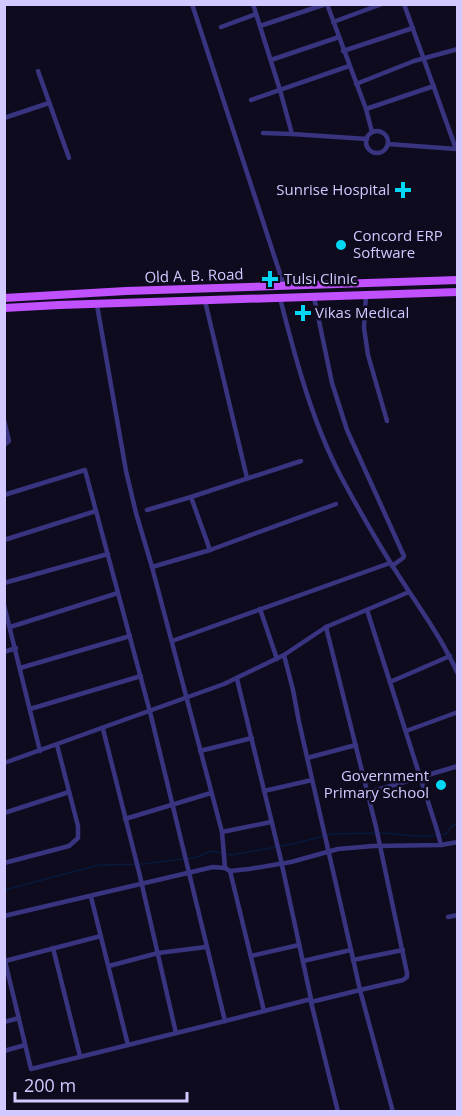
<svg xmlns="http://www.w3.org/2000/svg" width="462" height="1116" font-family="'Open Sans',sans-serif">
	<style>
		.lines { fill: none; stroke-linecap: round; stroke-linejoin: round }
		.stream { stroke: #07193d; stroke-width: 1.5 }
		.street { stroke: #393480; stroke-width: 4.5 }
		.primary { stroke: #c150ff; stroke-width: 8 }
		.poi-dot { fill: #00d7f4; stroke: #0f0b1f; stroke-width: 2 }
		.labels { text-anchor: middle; stroke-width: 5; stroke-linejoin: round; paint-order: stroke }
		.poi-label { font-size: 15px; fill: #d1c9ff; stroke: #0f0b1f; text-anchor: start }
		.street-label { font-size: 15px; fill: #d1c9ff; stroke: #0f0b1f }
	</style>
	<rect width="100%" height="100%" fill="#0f0b1f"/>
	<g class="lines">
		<g class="stream">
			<path d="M379,833C392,833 403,835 415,836C426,837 436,835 446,834L451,827L458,823"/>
			<path d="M226,854L232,855L297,843L331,834L375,833"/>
			<path d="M188,858H195L211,851L221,853"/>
			<path d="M4,890L99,865L143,864L184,859"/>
		</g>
		<g class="street">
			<path d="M192,4L284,286"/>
			<path d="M253,4L280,90L292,134L367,139"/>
			<path d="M327,4L366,109L372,132"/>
			<path d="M333,22L382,4"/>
			<path d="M260,26L326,4"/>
			<path d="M221,27L256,14"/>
			<path d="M343,51L413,28"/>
			<path d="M271,60L339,37"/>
			<path d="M38,71L69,158"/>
			<path d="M356,84L414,61L458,49"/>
			<path d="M251,100L349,66"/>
			<path d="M366,109L434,86"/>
			<path d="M4,118L49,103"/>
			<circle cx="377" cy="142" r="11"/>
			<path d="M263,133L292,134"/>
			<path d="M388,144L456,149L404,4"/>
			<path d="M366,295L364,328L368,355L387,421"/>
			<path d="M314,297L332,383L347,430L404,556L403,558L392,566"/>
			<path d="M280,298C296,361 314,429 346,486C362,515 379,545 397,573C418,606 442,638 458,674"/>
			<path d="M205,301L247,478"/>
			<path d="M97,305L126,471L136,513L152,567L210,550L191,497L147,510"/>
			<path d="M4,420L9,441L4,445"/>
			<path d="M4,495L85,470L150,712L225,1021L31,1069L4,957"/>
			<path d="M191,497L301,461"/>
			<path d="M4,540L96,511"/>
			<path d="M210,550L336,504"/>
			<path d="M152,567L222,832L271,822"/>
			<path d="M4,583L108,554"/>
			<path d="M4,605L40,751"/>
			<path d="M260,609L277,659"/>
			<path d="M367,610L437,830L441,845"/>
			<path d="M10,627L118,593"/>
			<path d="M326,627L376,827L407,973V977L403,980L360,990L351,950"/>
			<path d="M172,641L390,563"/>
			<path d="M4,652L16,648"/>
			<path d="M284,655L293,690L299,722L351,950L303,961"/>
			<path d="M20,668L130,636"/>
			<path d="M390,682L450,656"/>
			<path d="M30,709L141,676"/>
			<path d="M103,729L139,872L176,1033"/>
			<path d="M406,731L458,712"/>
			<path d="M200,751L252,738"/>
			<path d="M307,758L356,745"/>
			<path d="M4,763L224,684L284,655L326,627L409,592"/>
			<path d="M264,791L312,780"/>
			<path d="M367,793L458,766"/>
			<path d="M4,813L69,792"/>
			<path d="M125,819L211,793"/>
			<path d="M222,832L225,868"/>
			<path d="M4,863L69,846L78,838V826L57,745"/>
			<path d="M230,871L264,1011"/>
			<path d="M91,897L128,1045"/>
			<path d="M4,916L213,867L225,868L230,871L249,869L291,862L338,849L373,846L441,845L458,842"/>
			<path d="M448,917L458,915"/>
			<path d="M53,948L80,1056"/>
			<path d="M251,956L299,945"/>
			<path d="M353,960L403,950"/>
			<path d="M5,961L101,936"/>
			<path d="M109,966L158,953L206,947"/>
			<path d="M225,1021L311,999L280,856L237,679"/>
			<path d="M4,1022L19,1018"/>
			<path d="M4,1051L25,1045"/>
			<path d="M338,1112L311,1002L360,990L393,1112"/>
		</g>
		<g class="primary">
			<path d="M4,298L126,291L458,280"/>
			<path d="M4,308L59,305L458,292"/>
		</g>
	</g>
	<g class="poi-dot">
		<path d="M400 181h6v6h6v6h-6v6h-6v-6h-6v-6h6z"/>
		<circle cx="341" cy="245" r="6"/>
		<path d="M267 270h6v6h6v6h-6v6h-6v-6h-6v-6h6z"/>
		<path d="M300 304h6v6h6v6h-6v6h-6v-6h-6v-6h6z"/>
		<circle cx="441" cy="785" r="6"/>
	</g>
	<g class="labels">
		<g class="poi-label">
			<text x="390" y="195" text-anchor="end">Sunrise Hospital</text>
			<text x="353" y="241">Concord ERP<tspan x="353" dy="17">Software</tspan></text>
			<text x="284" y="284">Tulsi Clinic</text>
			<text x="315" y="318">Vikas Medical</text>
			<text x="429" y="781" text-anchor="end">Government<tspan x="429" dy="17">Primary School</tspan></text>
		</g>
		<g class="street-label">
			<text transform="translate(194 276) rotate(-2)" y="5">Old A. B. Road</text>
		</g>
	</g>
	<rect width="462" height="1116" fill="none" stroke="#d1c9ff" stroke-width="12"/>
	<path d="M15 1092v9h172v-9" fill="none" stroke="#d1c9ff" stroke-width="3"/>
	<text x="24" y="1092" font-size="18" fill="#d1c9ff" stroke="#0f0b1f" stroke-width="4.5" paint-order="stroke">200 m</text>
</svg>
